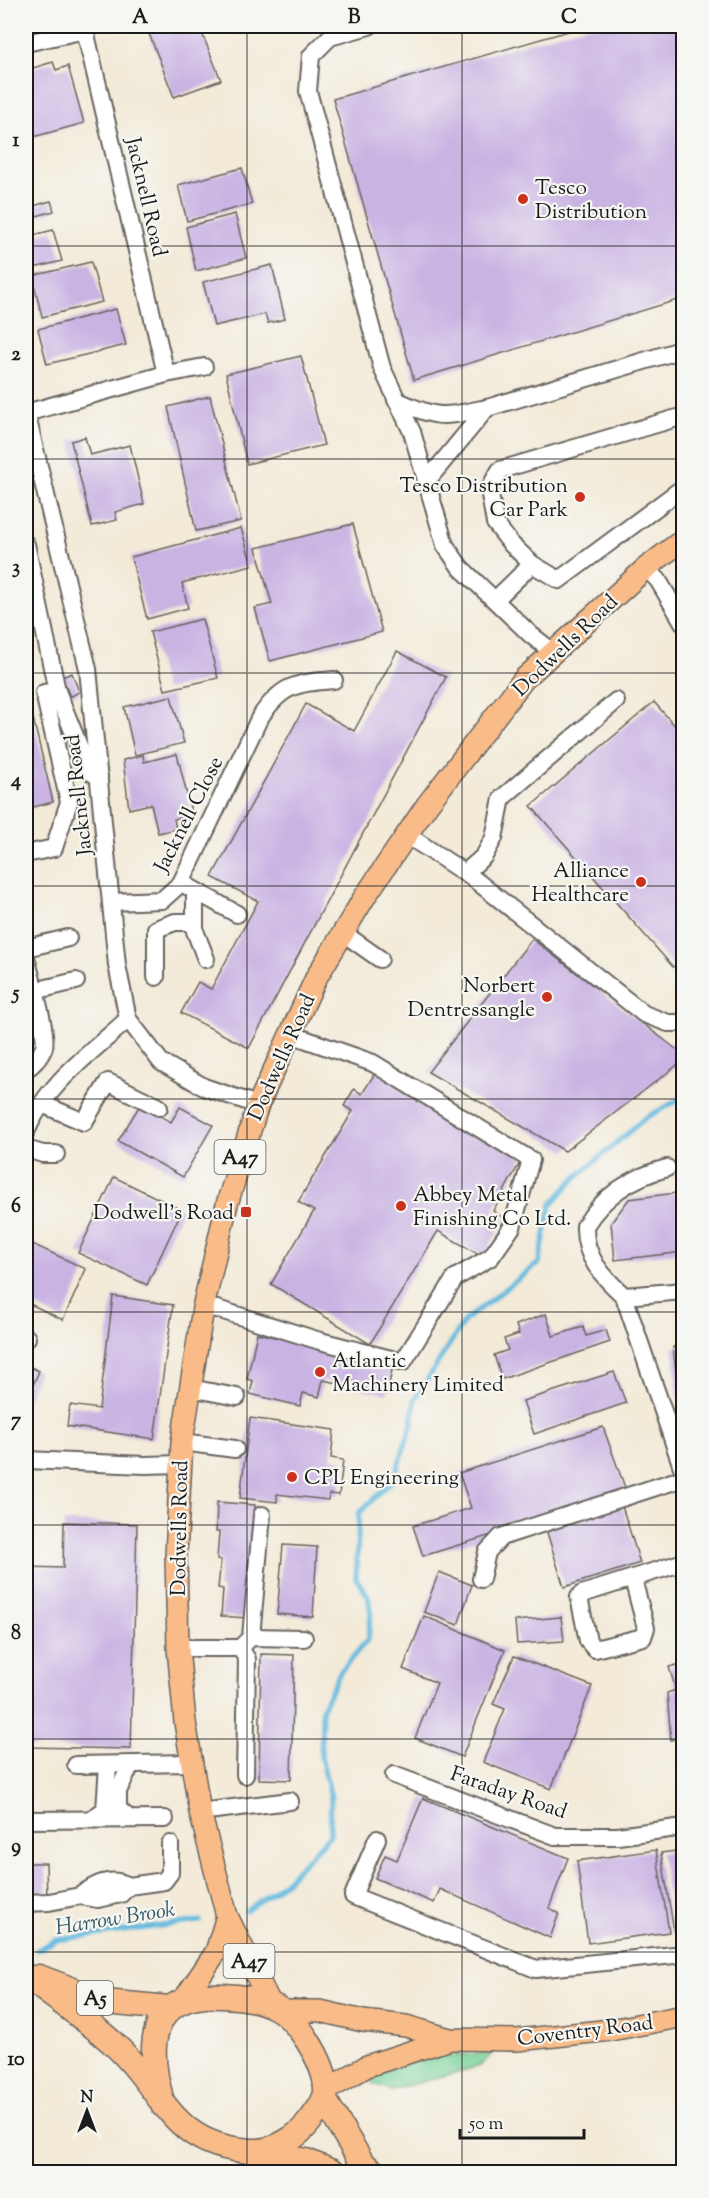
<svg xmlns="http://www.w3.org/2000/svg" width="709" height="2198" font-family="'Sorts Mill Goudy',serif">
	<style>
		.green { fill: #77d299; stroke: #4a775a; stroke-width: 1.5 }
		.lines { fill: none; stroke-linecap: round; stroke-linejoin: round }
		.stream { stroke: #62badf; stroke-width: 5 }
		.building { fill: #c9b3e3 }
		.minor-casing { stroke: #67645e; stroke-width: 20 }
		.major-casing { stroke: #67645e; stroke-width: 24 }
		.highway-casing { stroke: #67645e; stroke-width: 27 }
		.minor { stroke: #fff; stroke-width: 16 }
		.major { stroke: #f9bc89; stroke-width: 21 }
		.highway { stroke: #f9bc89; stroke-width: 24 }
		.grid { fill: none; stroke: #1c1c1c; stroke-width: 1.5; stroke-opacity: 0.55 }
		.poi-dot { fill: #c8321e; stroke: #f6f6f2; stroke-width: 2 }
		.labels { text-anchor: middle; stroke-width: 4.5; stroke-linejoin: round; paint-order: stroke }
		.shield { fill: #f6f6f2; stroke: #5d5d5c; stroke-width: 1.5 }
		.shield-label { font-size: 20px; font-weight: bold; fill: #1c1c1c }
		.poi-label { font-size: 21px; fill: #1c1c1c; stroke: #f6f6f2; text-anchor: start }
		.street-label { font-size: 21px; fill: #1c1c1c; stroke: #f6f6f2 }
		.water-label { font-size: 22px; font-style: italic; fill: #385b6a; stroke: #f6f6f2 }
		.neatline { fill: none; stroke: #1c1c1c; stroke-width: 2 }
		.grid-label { font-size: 20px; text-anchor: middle; font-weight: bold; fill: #1c1c1c }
	</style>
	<rect width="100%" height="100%" fill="#f6f6f2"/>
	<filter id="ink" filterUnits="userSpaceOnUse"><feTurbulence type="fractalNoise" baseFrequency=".0167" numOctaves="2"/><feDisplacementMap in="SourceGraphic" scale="12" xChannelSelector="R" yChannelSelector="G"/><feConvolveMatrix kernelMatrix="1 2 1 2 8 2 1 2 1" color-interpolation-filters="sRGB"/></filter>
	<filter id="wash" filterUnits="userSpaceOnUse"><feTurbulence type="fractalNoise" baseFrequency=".008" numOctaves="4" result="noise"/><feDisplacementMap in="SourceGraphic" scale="24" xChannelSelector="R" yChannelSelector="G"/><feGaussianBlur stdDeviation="1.35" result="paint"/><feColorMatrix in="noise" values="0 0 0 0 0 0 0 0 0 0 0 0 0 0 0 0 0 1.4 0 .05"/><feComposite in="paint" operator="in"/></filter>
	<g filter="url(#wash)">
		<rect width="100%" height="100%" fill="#f3ead8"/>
		<path class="green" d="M493,2053L480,2066L392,2090L373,2084L369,2076L423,2057Z"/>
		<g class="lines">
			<g class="stream">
				<path d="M246,1911L286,1881L330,1835L331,1797L321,1757L322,1708L340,1672L368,1639L371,1614L368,1596L356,1578L359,1513L394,1479L412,1423L415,1399L465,1320L539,1263L551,1205L571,1182L645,1118L684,1097"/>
				<path d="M37,1950L56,1940L200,1921"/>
			</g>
		</g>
		<g id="blocks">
			<g class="building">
				<path d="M146,26H199L221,80L174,97Z"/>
				<path d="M586,26H684V298L414,380L333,99Z"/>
				<path d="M53,62L56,70L68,66L84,123L26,139V70Z"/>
				<path d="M242,168L252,204L187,221L178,185Z"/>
				<path d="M51,201L54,211L26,219V208Z"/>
				<path d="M235,214L246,258L196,271L186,227Z"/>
				<path d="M53,230L62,261L26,270V237Z"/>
				<path d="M91,262L102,302L42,317L32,276Z"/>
				<path d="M272,265L285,319L268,323L265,314L214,326L203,282Z"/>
				<path d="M116,309L126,345L47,364L38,329Z"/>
				<path d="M301,356L324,445L247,464L226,374Z"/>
				<path d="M210,396L241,521L196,531L168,407Z"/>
				<path d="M85,437L90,455L130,445L144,504L115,512L117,520L92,526L71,441Z"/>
				<path d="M353,524L382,632L270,661L255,608L272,604L256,548Z"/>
				<path d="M241,528L252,565L182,583L188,608L147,619L131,557Z"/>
				<path d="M202,619L218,678L165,690L150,632Z"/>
				<path d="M397,651L446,677L249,1048L181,1013L198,982L211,989L258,901L212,877L306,704L354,731Z"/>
				<path d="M72,673L79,692L70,697L62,677Z"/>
				<path d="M171,696L184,743L135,755L124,707Z"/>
				<path d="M26,701H29L53,802L26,809Z"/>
				<path d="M654,702L684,736V958L673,967L531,806Z"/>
				<path d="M177,754L192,815L174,819L176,829L158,833L151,804L129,809L123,760L143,755L144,762Z"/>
				<path d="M532,939L684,1055V1060L565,1151L428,1072Z"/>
				<path d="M26,977L36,1015L26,1018Z"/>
				<path d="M377,1070L523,1157L493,1211L505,1219L483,1257L438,1231L370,1344L271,1284L314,1211L298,1202L353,1111L344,1106L354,1089L362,1094Z"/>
				<path d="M140,1105L171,1122L180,1107L213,1125L183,1177L118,1141Z"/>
				<path d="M114,1177L182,1210L147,1285L78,1253Z"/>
				<path d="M684,1192V1252L615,1260L611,1223L629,1199Z"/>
				<path d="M26,1241L86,1269L63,1320L26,1302Z"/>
				<path d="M113,1296L173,1305L154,1439L67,1426L70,1405L99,1409Z"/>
				<path d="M546,1314L553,1336L583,1327L586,1336L606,1330L610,1342L502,1379L494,1355L508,1350L504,1339L519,1334L516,1325Z"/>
				<path d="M257,1333L393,1365L387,1394L323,1380L319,1397L303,1393L300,1406L250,1394L253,1381L247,1379Z"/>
				<path d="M684,1346V1423H682L673,1347Z"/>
				<path d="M26,1365L39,1371L26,1402Z"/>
				<path d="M614,1372L626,1403L534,1434L523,1401Z"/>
				<path d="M250,1418L334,1430L331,1458L343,1460L339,1495L329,1494L328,1500L277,1494V1502L240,1498Z"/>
				<path d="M603,1427L627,1493L423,1556L413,1526L471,1508L459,1473Z"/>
				<path d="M217,1502L255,1505L246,1618L221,1616L223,1589L218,1588L221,1560L217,1559L219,1532H216Z"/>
				<path d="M621,1503L640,1563L564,1587L545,1526Z"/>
				<path d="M64,1522L137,1524L131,1749L26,1747V1567L63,1568Z"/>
				<path d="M283,1545L317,1547L313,1617L277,1614Z"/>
				<path d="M439,1572L472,1585L458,1625L424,1612Z"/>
				<path d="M424,1616L505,1650L462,1757L415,1738L437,1683L403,1669Z"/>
				<path d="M561,1617L564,1641L517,1644L515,1621Z"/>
				<path d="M261,1654L294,1655L291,1780L259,1779Z"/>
				<path d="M514,1656L592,1686L551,1789L483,1762L505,1709L493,1704Z"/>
				<path d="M684,1663V1736L671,1740L667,1693L676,1690L669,1667Z"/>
				<path d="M423,1798L568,1858L549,1908L559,1913L550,1938L440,1889L434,1903L375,1878L385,1855L397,1860Z"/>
				<path d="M656,1850L669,1932L588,1943L577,1861Z"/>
				<path d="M684,1850V1930L674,1931L661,1853Z"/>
				<path d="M26,1863H46L47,1899L26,1900Z"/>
			</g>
		</g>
	</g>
	<g filter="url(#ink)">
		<use href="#blocks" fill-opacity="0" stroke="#67645e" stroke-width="1.5"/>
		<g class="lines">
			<g class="minor-casing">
				<g id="minor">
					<path d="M84,26L166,374"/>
					<path d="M369,26L330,37L311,56L308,91L382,368L412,432L445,545L460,567L531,635L553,652"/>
					<path d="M26,43L85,30"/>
					<path d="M396,400C439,420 442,417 487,408"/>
					<path d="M26,412L88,669L117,965L128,1019L161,1062L204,1087L258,1105"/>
					<path d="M26,413L166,374L204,367"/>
					<path d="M684,419L677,418L500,470L489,489L495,523L511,544L532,564L559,580L684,487"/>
					<path d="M426,482L487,408L684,349"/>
					<path d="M26,544L57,691L89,771L99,777"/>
					<path d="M646,568L658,580L684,624"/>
					<path d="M495,600L532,564"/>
					<path d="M407,835L474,879L644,1014L668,1023H684"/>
					<path d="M26,854L54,848L69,802L44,693L57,691"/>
					<path d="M465,873L484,856L494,838L502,798L616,701"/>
					<path d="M187,886L237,914"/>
					<path d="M195,891V931L206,959"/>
					<path d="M111,902L162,900L181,883L259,719C281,685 295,683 334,680"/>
					<path d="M343,933L380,959"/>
					<path d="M26,948L68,938"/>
					<path d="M26,957C30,975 48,1032 44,1047C41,1056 33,1065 26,1069"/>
					<path d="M156,977V929L175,922H195"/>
					<path d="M34,991L76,981"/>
					<path d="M42,1104L84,1122L108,1082L159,1107"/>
					<path d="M26,1132C46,1084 91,1053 128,1019"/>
					<path d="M26,1149L43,1154H56"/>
					<path d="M624,1296L684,1473"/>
					<path d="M624,1296C602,1276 584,1257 585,1226C604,1195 632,1177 667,1168"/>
					<path d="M624,1296L684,1291"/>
					<path d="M203,1308L217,1309L320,1341L403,1362L455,1278L491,1257L512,1227L531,1160L373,1063L290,1034"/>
					<path d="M26,1337L27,1338"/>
					<path d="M190,1388L237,1397"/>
					<path d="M182,1442L235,1449"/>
					<path d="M26,1460L145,1465L181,1464"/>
					<path d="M481,1579L487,1552L501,1537L684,1478"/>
					<path d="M633,1579L646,1628L643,1637L595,1649L588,1641L579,1597L582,1594L684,1562"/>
					<path d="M251,1637L262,1515"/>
					<path d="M243,1645L251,1637L304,1638"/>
					<path d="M178,1648H240L247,1659L245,1775"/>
					<path d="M76,1765L192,1763"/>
					<path d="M394,1775L555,1836H618L684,1827"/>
					<path d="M200,1812L290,1801"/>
					<path d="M91,1819L105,1810L108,1765"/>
					<path d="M130,1819L118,1809V1791L131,1765"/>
					<path d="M26,1820L165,1819"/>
					<path d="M377,1839L353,1896L536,1969L684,1954"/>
					<path d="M80,1896C95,1884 111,1876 129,1886"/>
					<path d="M26,1903L49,1902L80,1896L98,1899L121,1894L129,1886L164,1881L170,1873V1844"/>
				</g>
			</g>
			<g class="major-casing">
				<g id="major">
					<path d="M185,1998L216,1952L227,1916"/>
					<path d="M271,2005L227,1916L200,1812L185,1722L178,1648L176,1555L182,1442L203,1308L227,1204L258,1105L316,978L364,898L427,805L524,679L646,568L684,539"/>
					<path d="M282,2011H320L363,2021L406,2026L450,2039L517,2040L611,2030L684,2016"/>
					<path d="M327,2090L367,2066L450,2039"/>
				</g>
			</g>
			<g class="highway-casing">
				<g id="highway">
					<path d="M26,1976C56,1999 90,2021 118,2048C166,2094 172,2147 252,2151C276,2152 300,2136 313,2117C319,2109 327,2099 326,2089C325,2062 296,2015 271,2005C256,1998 238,1997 222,1996C146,1991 146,2049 163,2105"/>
					<path d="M39,1977L105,2002L169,2008"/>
					<path d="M324,2099L362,2163L374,2172"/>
					<path d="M261,2152L306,2161L332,2172"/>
				</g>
			</g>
			<use href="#minor" class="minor"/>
			<use href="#major" class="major"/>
			<use href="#highway" class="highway"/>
		</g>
	</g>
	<path class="grid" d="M247,26V2172M462,26V2172M26,246H684M26,459H684M26,673H684M26,886H684M26,1099H684M26,1312H684M26,1525H684M26,1739H684M26,1952H684"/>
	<g class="poi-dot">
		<circle cx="523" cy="199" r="6"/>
		<circle cx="580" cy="497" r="6"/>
		<circle cx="641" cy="882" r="6"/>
		<circle cx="547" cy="997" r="6"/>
		<circle cx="401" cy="1206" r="6"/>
		<rect x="240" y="1206" width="12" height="12" rx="3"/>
		<circle cx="320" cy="1372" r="6"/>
		<circle cx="292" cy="1477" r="6"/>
	</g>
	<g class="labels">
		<g class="shield">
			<rect x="214.5" y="1140" width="51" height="34" rx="4.5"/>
			<rect x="223.5" y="1944" width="51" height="34" rx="4.5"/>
			<rect x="77" y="1981" width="36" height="34" rx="4.5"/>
		</g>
		<g class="shield-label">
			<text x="240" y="1164">A47</text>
			<text x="249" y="1968">A47</text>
			<text x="95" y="2005">A5</text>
		</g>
		<g class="poi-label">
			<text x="535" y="194">Tesco<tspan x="535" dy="24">Distribution</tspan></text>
			<text x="568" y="492" text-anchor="end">Tesco Distribution<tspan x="568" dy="24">Car Park</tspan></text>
			<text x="629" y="877" text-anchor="end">Alliance<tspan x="629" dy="24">Healthcare</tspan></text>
			<text x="535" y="992" text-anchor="end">Norbert<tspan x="535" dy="24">Dentressangle</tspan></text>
			<text x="413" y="1201">Abbey Metal<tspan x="413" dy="24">Finishing Co Ltd.</tspan></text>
			<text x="234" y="1219" text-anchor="end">Dodwell's Road</text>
			<text x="332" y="1367">Atlantic<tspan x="332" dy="24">Machinery Limited</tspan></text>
			<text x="304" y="1484">CPL Engineering</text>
		</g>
		<g class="street-label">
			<text transform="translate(147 197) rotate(77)" y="7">Jacknell Road</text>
			<text transform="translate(565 645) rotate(-44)" y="7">Dodwells Road</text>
			<text transform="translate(78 795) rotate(-96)" y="7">Jacknell Road</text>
			<text transform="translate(188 814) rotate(-63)" y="7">Jacknell Close</text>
			<text transform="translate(281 1057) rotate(-66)" y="7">Dodwells Road</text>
			<text transform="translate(179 1528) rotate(-89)" y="7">Dodwells Road</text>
			<text transform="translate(509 1792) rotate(19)" y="7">Faraday Road</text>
			<text transform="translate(585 2030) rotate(-7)" y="7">Coventry Road</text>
		</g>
		<g class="water-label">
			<text transform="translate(115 1917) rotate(-9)" y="8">Harrow Brook</text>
		</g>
	</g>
	<rect width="709" height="2198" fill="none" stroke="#f6f6f2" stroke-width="66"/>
	<g transform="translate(87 2111)" stroke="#f6f6f2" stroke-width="4.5" paint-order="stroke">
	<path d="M0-4.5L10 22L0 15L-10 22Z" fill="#1c1c1c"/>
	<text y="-9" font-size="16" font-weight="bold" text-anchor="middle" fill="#1c1c1c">N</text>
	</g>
	<path d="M460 2129v9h124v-9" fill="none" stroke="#1c1c1c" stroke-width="3"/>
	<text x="469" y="2129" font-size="18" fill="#1c1c1c" stroke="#f6f6f2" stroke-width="4.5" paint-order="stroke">50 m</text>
	<rect x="33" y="33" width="643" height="2132" class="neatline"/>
	<g class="grid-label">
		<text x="140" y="23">A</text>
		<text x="354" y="23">B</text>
		<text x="569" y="23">C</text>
		<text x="16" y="146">1</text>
		<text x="16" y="360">2</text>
		<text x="16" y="573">3</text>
		<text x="16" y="786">4</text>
		<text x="16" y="999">5</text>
		<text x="16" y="1212">6</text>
		<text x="16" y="1426">7</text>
		<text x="16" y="1639">8</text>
		<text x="16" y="1852">9</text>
		<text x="16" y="2065">10</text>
	</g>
</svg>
